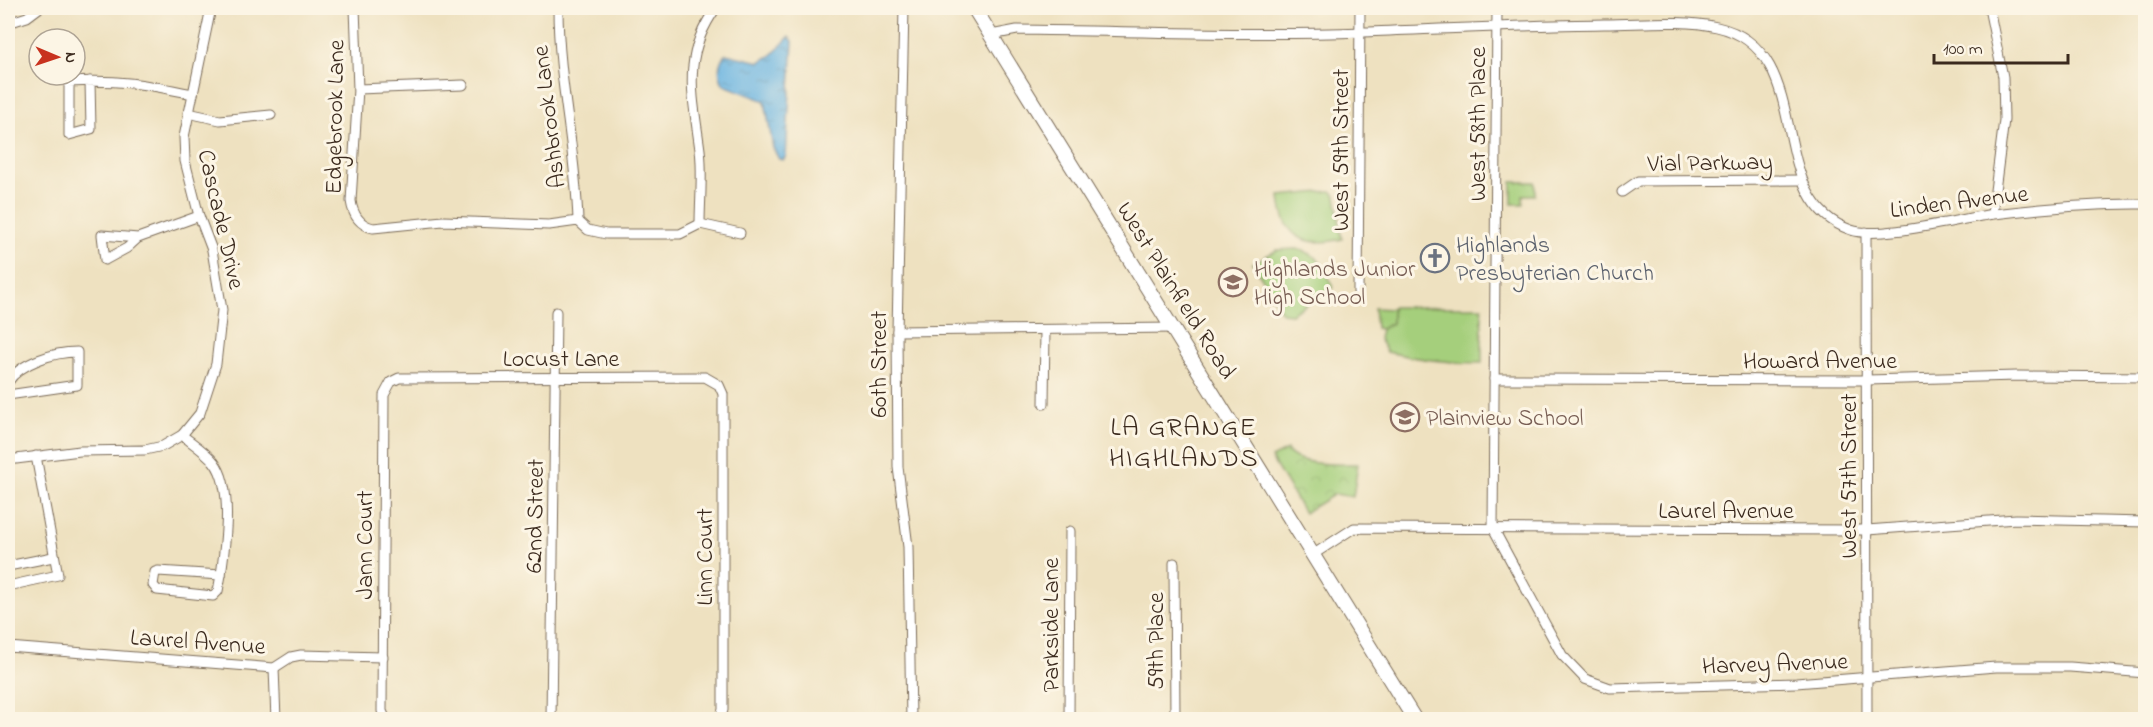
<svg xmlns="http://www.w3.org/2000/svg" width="2153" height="727" font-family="'Indie Flower',sans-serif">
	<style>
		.grass { fill: #a5cf7b; stroke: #707c4c; stroke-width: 1.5 }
		.park { fill: url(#park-crowns); stroke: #707c4c; stroke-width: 1.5 }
		.water { fill: url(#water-ripples); stroke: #526f80; stroke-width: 1.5 }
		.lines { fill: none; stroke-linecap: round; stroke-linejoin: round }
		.minor-casing { stroke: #7a6a57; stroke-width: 11 }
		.secondary-casing { stroke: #7a6a57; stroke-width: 16 }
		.minor { stroke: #fff; stroke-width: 9 }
		.secondary { stroke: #fff; stroke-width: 14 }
		.labels { text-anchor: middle; stroke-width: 6; stroke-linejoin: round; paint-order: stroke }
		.street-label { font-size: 24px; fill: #3b2a1e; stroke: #fcf5e5 }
		.worship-label { font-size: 24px; fill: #5b616d; stroke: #fcf5e5; text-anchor: start }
		.education-label { font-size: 24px; fill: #785e54; stroke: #fcf5e5; text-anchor: start }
		.quarter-label { font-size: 27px; letter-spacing: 1.5px; fill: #3b2a1e; stroke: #fcf5e5 }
	</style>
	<defs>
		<pattern id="park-crowns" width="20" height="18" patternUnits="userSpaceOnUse" patternTransform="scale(1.5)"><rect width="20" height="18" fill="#a5cf7b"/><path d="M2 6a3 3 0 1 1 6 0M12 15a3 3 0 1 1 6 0" fill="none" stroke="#8fb26a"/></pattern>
		<pattern id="water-ripples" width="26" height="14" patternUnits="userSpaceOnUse" patternTransform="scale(1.5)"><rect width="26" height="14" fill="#69b4e1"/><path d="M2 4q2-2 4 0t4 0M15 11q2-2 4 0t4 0" fill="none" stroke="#5893b6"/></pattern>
	</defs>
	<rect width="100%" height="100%" fill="#fcf5e5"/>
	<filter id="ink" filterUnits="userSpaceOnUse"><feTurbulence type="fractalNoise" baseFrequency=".0167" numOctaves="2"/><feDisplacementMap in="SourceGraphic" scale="12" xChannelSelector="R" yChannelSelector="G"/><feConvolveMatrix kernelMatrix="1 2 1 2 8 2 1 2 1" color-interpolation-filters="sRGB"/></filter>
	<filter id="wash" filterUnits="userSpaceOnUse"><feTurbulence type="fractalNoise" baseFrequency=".008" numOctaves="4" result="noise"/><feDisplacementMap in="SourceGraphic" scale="24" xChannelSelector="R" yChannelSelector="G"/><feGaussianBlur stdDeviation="1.35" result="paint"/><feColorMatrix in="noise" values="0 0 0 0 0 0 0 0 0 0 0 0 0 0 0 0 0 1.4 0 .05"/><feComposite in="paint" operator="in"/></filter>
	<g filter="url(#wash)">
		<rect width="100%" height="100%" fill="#eee1c0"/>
		<g class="grass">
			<path d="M1331,191L1336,196L1342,239C1303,248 1283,237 1280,196Z"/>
			<path d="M1296,249C1319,253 1325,267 1333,288L1291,314L1282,313L1253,263L1277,250Z"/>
			<path d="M1392,307H1482V363C1448,363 1420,360 1387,352L1379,339L1381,329L1392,323Z"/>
		</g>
		<g class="park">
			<path d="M1512,182H1535V195H1523V204H1512Z"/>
			<path d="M1374,308L1392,309V323L1381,329L1376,328Z"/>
			<path d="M1287,450C1297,467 1340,464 1358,464L1353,497L1335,494L1304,513L1271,458Z"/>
		</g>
		<path class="water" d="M789,37L793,41L786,156L783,160L779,159L773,148L765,101L724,85C718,76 717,62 726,54L760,62L772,55Z"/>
	</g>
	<g filter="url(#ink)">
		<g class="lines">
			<g class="minor-casing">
				<g id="minor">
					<path d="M355,8L358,89L351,201C353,215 360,225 373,228L443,221L549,225L578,221L588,230L606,234H680L700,224"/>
					<path d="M558,8C558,79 576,150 578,221"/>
					<path d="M904,8L897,331L898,467L908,547L911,720"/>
					<path d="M1497,8L1493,528L1562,655L1585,679L1610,688L1796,683L1996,667H2070L2146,673"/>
					<path d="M1989,8L2003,77L2004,120L1992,214"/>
					<path d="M8,23L27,17L39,8"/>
					<path d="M991,35L1017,30C1132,31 1249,36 1364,32C1444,29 1524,25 1604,24C1641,24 1681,19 1717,27C1820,50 1760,199 1851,230C1879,240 1962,218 1994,214C2044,208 2096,203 2146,204"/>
					<path d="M90,81L91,129L69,135V82C118,79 145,84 193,94"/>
					<path d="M358,89L463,85"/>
					<path d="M188,113L220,120L271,115"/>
					<path d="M1622,192L1638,181L1801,180"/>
					<path d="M700,224C700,200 703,174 700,150C693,95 681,57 716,8"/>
					<path d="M700,224L740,233"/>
					<path d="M1866,232L1867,720"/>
					<path d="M138,238L127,248L105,260L102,235L138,238L199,216"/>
					<path d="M1358,292L1360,8"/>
					<path d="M897,331L1175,328"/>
					<path d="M1494,379L1867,380L2017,376L2146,377"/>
					<path d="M8,382C20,363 54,352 77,352V385L8,395"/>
					<path d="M1044,404L1045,330"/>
					<path d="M182,435C192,443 206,452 214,462C234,487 225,546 221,575"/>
					<path d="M8,460L80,451L145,450L163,446L182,435L200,413L216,364L222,310L212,250L199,216L185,161L184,137L211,8"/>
					<path d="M1314,554L1354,528L1867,530L2016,519L2146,522"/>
					<path d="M1174,563L1175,720"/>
					<path d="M8,566L53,557"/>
					<path d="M155,572L158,571L221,575L218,591L213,596L157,590L153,585Z"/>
					<path d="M8,586L58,575L36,456"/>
					<path d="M8,647L274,668L291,657L301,655L383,657"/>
					<path d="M274,668L276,720"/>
					<path d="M386,720L382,711L384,395L391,382L399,378L705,377L719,385L723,394V710L719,720"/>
					<path d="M551,720L556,312"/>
					<path d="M1069,720L1070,531"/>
				</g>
			</g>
			<g class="secondary-casing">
				<path id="secondary" d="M974,8L1415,720"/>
			</g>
			<use href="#minor" class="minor"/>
			<use href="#secondary" class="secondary"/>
		</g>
	</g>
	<defs>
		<g id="church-ring" transform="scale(1.5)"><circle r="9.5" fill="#fcf5e5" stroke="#6b7280" stroke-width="1.5"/><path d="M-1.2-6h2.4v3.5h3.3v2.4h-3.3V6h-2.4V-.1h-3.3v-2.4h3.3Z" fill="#6b7280"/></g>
		<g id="school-ring" transform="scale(1.5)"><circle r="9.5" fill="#fcf5e5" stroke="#8d6e63" stroke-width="1.5"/><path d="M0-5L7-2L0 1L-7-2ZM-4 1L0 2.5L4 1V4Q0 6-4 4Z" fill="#8d6e63"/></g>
	</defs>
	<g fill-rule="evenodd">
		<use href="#church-ring" x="1435" y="258"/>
		<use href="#school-ring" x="1233" y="282"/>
		<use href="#school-ring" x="1405" y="417"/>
	</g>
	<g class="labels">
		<g class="street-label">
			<text transform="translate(334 117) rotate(-89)" y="8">Edgebrook Lane</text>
			<text transform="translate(548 117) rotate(-97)" y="8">Ashbrook Lane</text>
			<text transform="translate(1477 124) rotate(-90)" y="8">West 58th Place</text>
			<text transform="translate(1340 150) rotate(-90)" y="8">West 59th Street</text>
			<text transform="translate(1710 162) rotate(-1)" y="8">Vial Parkway</text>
			<text transform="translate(1959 201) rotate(-7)" y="8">Linden Avenue</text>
			<text transform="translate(222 219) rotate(77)" y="8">Cascade Drive</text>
			<text transform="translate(1177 290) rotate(58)" y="8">West Plainfield Road</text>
			<text x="561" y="366">Locust Lane</text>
			<text x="1820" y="368">Howard Avenue</text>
			<text transform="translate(878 364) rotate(-90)" y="8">60th Street</text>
			<text transform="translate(1848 476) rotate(-90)" y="8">West 57th Street</text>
			<text x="1726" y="518">Laurel Avenue</text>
			<text transform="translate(534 516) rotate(-89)" y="8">62nd Street</text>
			<text transform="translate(364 545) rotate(-90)" y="8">Jann Court</text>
			<text transform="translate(704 557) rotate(-90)" y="8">Linn Court</text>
			<text transform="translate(1050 625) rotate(-90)" y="8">Parkside Lane</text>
			<text transform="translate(198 641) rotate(4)" y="8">Laurel Avenue</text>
			<text transform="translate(1155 641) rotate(-90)" y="8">59th Place</text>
			<text transform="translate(1775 663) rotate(-2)" y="8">Harvey Avenue</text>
		</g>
		<g class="worship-label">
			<text x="1456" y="252">Highlands<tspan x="1456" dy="28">Presbyterian Church</tspan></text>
		</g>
		<g class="education-label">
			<text x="1254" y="276">Highlands Junior<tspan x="1254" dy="28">High School</tspan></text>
			<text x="1426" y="425">Plainview School</text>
		</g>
		<g class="quarter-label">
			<text x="1184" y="435">LA GRANGE<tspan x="1184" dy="31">HIGHLANDS</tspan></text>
		</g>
	</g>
	<rect width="2153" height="727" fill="none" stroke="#fcf5e5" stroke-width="30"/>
	<g transform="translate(57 57) rotate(92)"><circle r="28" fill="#fcf5e5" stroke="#afa495" stroke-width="1.5"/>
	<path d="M0-4.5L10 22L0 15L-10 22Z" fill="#c8321e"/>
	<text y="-9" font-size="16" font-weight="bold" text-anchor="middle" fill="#3b2a1e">N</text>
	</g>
	<path d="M1934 54v9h134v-9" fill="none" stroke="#3b2a1e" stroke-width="3"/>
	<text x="1943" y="54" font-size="18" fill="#3b2a1e" stroke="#fcf5e5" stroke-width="4.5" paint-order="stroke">100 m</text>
</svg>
